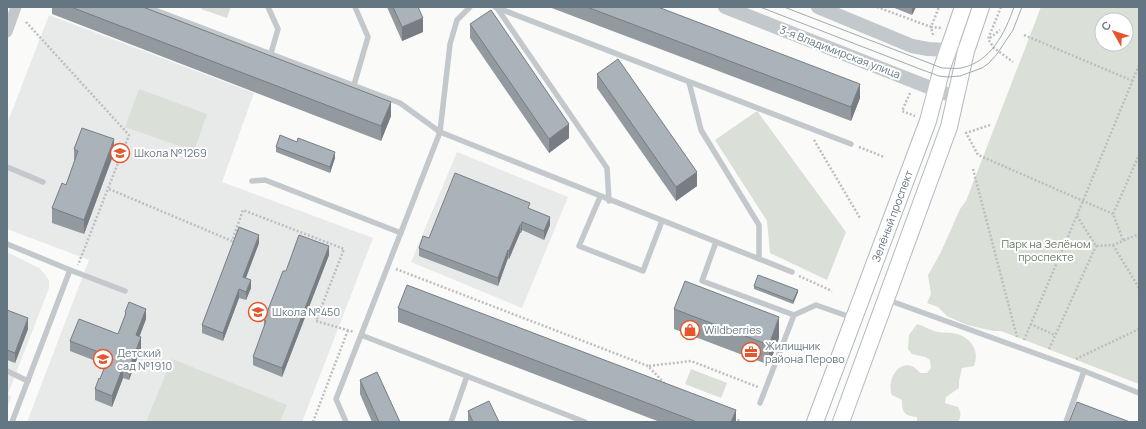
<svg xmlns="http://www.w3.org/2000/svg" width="1146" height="429" font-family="Manrope,sans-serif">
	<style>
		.built { fill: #e8e9e9 }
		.green { fill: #dadfd7; fill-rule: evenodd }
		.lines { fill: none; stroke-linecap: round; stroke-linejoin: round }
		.secondary-casing { stroke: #b3babf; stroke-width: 18 }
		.path { stroke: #bbbfc2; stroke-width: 2.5; stroke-dasharray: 2 2; stroke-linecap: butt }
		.service { stroke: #c3c8cc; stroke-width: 5.5 }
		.minor { stroke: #c3c8cc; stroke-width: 11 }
		.tertiary { stroke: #c3c8cc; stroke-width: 14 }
		.secondary { stroke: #fff; stroke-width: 16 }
		.tram { stroke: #a2aab0; stroke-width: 1 }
		.wall { fill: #929a9f }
		.shaded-wall { fill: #777d82 }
		.building { fill: #aab3b9; stroke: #777d82 }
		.labels { text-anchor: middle; stroke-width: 4; stroke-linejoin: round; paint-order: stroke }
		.street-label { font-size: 11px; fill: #657683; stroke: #fff }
		.poi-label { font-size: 11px; fill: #657683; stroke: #fff; text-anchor: start }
		.park-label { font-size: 11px; fill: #687a64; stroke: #fff }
	</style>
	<rect width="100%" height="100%" fill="#fafaf8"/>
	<g class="built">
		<path d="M49,15L254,93L222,182L373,238L302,422H27L89,260L7,229V124Z"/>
		<path d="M457,152L568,197L522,308L411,262Z"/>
		<path d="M7,252L39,268L45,274L49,281V288L8,394L11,397L7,408Z"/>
	</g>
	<g class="green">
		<path d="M202,7H231L227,18L201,9Z"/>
		<path d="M1041,7H1139V384L1001,331H993L967,325L947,316L938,307L927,303L931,294L928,275L941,252L960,209L966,201ZM1102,20H1126V44H1102Z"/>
		<path d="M139,89L207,114L194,151L125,127Z"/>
		<path d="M757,111L846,232L827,280L770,253L767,221L715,140Z"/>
		<path d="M917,324C925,326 931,331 938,332C944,333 951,332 957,334C971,338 980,351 974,366L962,368L959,381V388L946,397L945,403L958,407C961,413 962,417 957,422H917V417C904,416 902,412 902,400L892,395C885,376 905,353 920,373H927L931,368L930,360L925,357L912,354L908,349L909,335Z"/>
		<path d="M172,359L287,405L280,422H146Z"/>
		<path d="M691,369L727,383L721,398L685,384Z"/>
	</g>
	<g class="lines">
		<g class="secondary-casing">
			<g id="secondary">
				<path id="s1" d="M815,422L928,121L942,68L963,7"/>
				<path d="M841,422L949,127L966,51L981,7"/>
			</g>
		</g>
		<g class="path">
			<path d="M877,7L931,27L939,7"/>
			<path d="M1001,7L988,39L994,48L1013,62"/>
			<path d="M26,22L129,135L78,265"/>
			<path d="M933,35L931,27L942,28"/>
			<path d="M1024,35L1133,81"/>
			<path d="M990,38L1000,30"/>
			<path d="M910,93L902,111L915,116"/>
			<path d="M990,125L966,133L978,155L1113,214"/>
			<path d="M814,140L860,218"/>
			<path d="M859,147L884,157"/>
			<path d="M973,169L1017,337"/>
			<path d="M109,189L232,241L243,210L344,249L316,321L354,332"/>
			<path d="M1077,216L1096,246L1113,245L1139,234"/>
			<path d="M1123,240L1113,214L1139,155"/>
			<path d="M1113,245L1139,288"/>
			<path d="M396,269L648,366L666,385"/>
			<path d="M799,276L832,291"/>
			<path d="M1030,324L1055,335"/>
			<path d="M1024,340L1083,201L1139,65"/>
			<path d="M1049,349L1096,246"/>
			<path d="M1076,359L1139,329"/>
			<path d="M649,366L691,361L758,387"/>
			<path d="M734,418L742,422"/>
			<path d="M313,422L348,330"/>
		</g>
		<g class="service">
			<path d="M147,7L400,103L440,132L792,272"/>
			<path d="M268,7L278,29L271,53"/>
			<path d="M470,7L457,20L450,44L440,132L361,335L585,422"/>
			<path d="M495,7L851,144"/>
			<path d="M497,8L607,168L609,201"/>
			<path d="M689,82L701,130L759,225V259"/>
			<path d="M354,85L368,37L355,7"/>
			<path d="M7,167L43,182"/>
			<path d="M252,181L265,180L401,233"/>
			<path d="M600,197L579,246L643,271L662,221"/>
			<path d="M716,242L702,281L794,315L816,305L853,318"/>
			<path d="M7,244L70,270L12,422"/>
			<path d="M70,270L125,291"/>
			<path d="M888,300L1084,371L1139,393"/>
			<path d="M7,371L28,381"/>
			<path d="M760,403L794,315"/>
			<path d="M346,422L336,399L361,335"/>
			<path d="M451,422L467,376"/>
			<path d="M1066,422L1084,371"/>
		</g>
		<path class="minor" d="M7,32L16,7"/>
		<g class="tertiary">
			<path d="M725,7L936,90L956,97"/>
			<path d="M818,7L912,46L928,49L966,51"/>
		</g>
		<use href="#secondary" class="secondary"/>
		<g class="tram">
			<path d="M760,7L920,69L939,76L948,77L960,76L982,68L989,63L997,54L1013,30L1022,7"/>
			<path d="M784,7L942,68C948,68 954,69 961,68C991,62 1005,33 1014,7"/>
		</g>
	</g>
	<g class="wall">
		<path d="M52,7H143L391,116L381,141L52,14Z"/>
		<path d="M387,7H418L423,32L402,41Z"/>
		<path d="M549,7H658L860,98L851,121Z"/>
		<path d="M892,7H916L912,15Z"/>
		<path d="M470,24L569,138L549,153L470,38Z"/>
		<path d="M597,74L697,186L676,201L597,88Z"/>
		<path d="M276,147L335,158L330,173L276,152Z"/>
		<path d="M74,149L114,153L84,234L52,223V208L66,185L74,163Z"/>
		<path d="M530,209L550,225L544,240L522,230L521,233H520L509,259L508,258L498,286L419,256V248L429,238Z"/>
		<path d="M259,243L246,278L251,288L246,300L239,298L223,341L202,333V325Z"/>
		<path d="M329,255L282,377L253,365V357L264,329V320L286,271Z"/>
		<path d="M754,286L798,292L793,304L754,289Z"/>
		<path d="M398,308L736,422H660L398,322Z"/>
		<path d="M674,309L779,338L769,365L674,329Z"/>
		<path d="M7,310L28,329L15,363L7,360Z"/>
		<path d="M125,312L146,319L139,336L141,348L129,380L123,378L112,407L95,400V389L100,379L106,365L70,351V341L118,334L125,316Z"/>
		<path d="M360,380L400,422H372L360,394Z"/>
		<path d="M468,411L499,422H468Z"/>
	</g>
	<g class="shaded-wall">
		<path d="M912,7H916L912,15Z"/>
		<path d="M423,18V32L402,41V27Z"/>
		<path d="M860,84V98L851,121V107Z"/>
		<path d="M391,102V116L381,141V126Z"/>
		<path d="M569,124V138L549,153V139Z"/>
		<path d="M114,139V153L84,234V220Z"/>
		<path d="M335,152V158L330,173V167Z"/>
		<path d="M697,172V186L676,201V187Z"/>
		<path d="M550,217V225L544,240V231Z"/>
		<path d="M522,222V230L521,233V225Z"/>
		<path d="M520,225V233L509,259V251Z"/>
		<path d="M259,235V243L243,285V277Z"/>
		<path d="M329,246V255L282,377V368Z"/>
		<path d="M508,250V258L498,286V278Z"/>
		<path d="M251,280V288L246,300V292Z"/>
		<path d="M239,289V298L223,341V333Z"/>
		<path d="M798,290V292L793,304V301Z"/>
		<path d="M146,309V319L136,346V335Z"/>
		<path d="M779,317V338L769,365V345Z"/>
		<path d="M28,318V329L15,363V353Z"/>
		<path d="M141,337V348L129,380V369Z"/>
		<path d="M123,367V378L112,407V396Z"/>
		<path d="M736,410V422H731Z"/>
	</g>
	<g class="building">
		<path d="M71,7H143L391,102L381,126Z"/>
		<path d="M393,7H418L423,18L402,27Z"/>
		<path d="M587,7H658L860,84L851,107Z"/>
		<path d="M491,10L569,124L549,139L470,24Z"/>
		<path d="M618,59L697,172L676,187L597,74Z"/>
		<path d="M82,128L114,139L84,220L52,208L62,183L66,185L78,151L74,149Z"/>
		<path d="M280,135L297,142L298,138L335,152L330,167L276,147Z"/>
		<path d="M455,173L530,203L528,208L550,217L544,231L522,222L521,225H520L509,251L508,250L498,278L419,248L423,236L429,238Z"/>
		<path d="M239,227L259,235L243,277L251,280L246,292L239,289L223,333L202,325Z"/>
		<path d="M299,235L329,246L282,368L253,357L266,321L264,320L283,271H286Z"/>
		<path d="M758,275L798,290L793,301L754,286Z"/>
		<path d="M685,281L779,317L769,345L674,309Z"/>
		<path d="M407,285L736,410L731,422H697L398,308Z"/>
		<path d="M129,302L146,309L136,335L141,337L129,369L123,367L112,396L95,389L99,378L100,379L109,356L70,341L79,319L118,334L126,313L125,312Z"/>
		<path d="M7,310L28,318L15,353L7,350Z"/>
		<path d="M377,372L400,422H379L360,380Z"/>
		<path d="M489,401L499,422H473L468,411Z"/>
		<path d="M1077,402L1130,422H1068L1070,420Z"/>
	</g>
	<defs>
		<g id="school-ring" transform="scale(1)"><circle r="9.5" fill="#fff" stroke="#e4572e" stroke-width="1.5"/><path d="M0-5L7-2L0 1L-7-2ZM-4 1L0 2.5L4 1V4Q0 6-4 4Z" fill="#e4572e"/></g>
		<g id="shop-ring" transform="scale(1)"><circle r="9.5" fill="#fff" stroke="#e4572e" stroke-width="1.5"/><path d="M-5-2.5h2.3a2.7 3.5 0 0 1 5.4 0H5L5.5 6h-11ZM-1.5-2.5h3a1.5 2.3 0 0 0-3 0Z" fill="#e4572e"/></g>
		<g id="office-ring" transform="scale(1)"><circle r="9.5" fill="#fff" stroke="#e4572e" stroke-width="1.5"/><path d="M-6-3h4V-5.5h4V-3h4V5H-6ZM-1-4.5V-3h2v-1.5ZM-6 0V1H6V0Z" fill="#e4572e"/></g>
	</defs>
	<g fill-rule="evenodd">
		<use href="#school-ring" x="120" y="153"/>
		<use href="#school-ring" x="258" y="312"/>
		<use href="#shop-ring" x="690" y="330"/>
		<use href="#office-ring" x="751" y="352"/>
		<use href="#school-ring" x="103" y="359"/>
	</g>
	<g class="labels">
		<g class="street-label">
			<text transform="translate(840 52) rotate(21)" y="4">3-я Владимирская улица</text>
			<text dy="4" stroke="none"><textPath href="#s1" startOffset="220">Зелёный проспект</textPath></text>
		</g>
		<g class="poi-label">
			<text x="134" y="157">Школа №1269</text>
			<text x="272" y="316">Школа №450</text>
			<text x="704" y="334">Wildberries</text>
			<text x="765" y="350">Жилищник<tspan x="765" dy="13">района Перово</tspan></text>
			<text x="117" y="357">Детский<tspan x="117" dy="13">сад №1910</tspan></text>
		</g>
		<g class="park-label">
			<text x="1046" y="248">Парк на Зелёном<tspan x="1046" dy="13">проспекте</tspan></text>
		</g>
	</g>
	<rect width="1146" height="429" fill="none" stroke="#657683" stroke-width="16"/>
	<g transform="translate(1114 32) rotate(309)"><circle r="19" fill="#ffffff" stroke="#c1c8cd"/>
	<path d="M0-3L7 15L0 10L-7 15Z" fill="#e4572e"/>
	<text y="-6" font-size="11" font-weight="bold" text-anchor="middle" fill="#657683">С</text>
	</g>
</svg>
